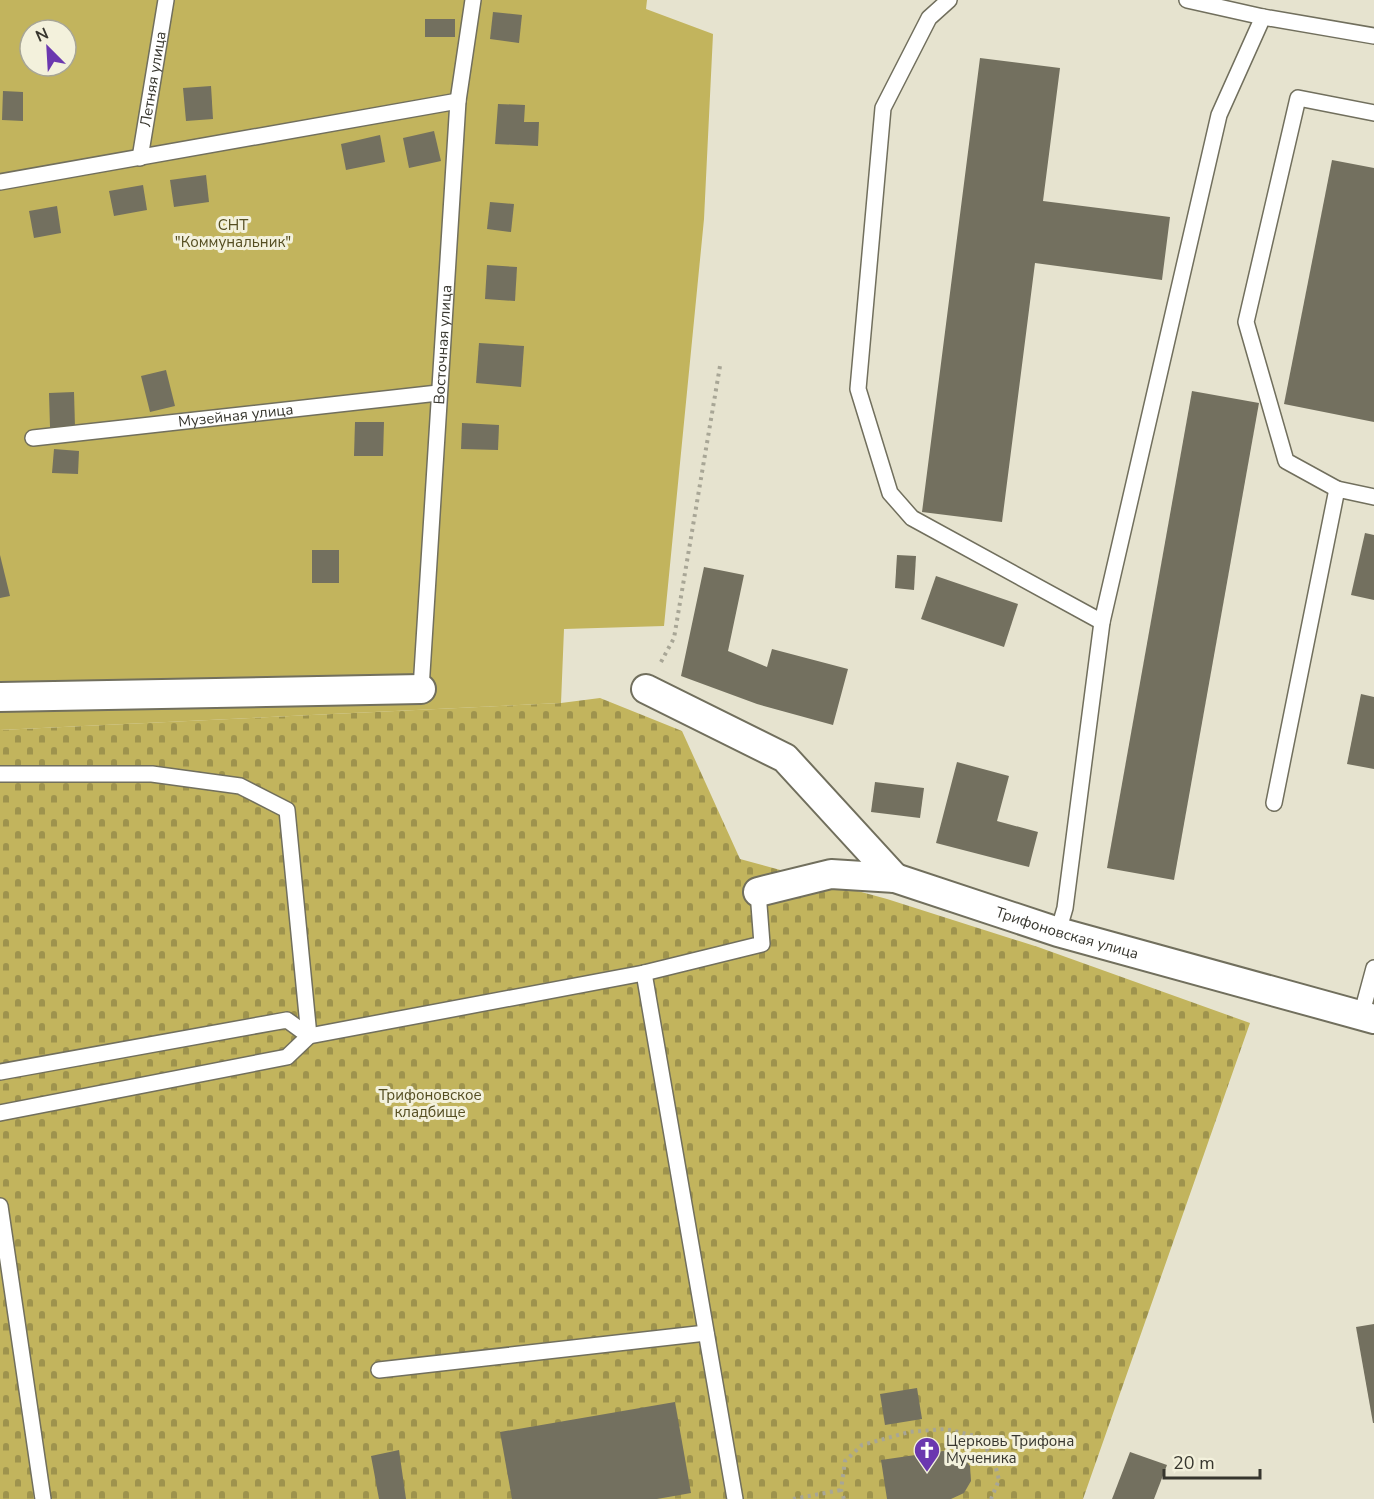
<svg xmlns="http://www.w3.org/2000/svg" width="1374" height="1499" font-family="'Nunito Sans',sans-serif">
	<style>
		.cemetery { fill: url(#cemetery-stones) }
		.garden { fill: #c2b45d; fill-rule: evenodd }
		.building { fill: #73705f }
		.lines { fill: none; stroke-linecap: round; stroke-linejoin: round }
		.service-casing { stroke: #716f5d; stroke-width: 18 }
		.minor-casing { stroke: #716f5d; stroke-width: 32 }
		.path { stroke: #a8a696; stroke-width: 4; stroke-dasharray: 3 4.5; stroke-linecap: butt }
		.service { stroke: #fff; stroke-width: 15 }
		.minor { stroke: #fff; stroke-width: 28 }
		.labels { text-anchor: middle; stroke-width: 6; stroke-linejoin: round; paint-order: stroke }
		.street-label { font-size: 15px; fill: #37362e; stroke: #f3f1dc }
		.park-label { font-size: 15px; fill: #544d21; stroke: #f3f1dc }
		.poi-label { font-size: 15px; fill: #37362e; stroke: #f3f1dc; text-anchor: start }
	</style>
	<defs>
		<pattern id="cemetery-stones" width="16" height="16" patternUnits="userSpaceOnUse" patternTransform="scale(1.5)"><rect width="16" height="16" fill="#c2b45d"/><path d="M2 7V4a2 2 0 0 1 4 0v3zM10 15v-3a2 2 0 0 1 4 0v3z" fill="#9e934d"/></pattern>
	</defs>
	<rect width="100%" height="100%" fill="#e6e3cf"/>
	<path class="cemetery" d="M600,698L682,731L740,859L887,899L1038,947L1250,1023L1083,1499H0V730L561,703Z"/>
	<path class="garden" d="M0,0H647L646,9L713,34L704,219L664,626L564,629L561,703L0,730ZM30,30H66V66H30Z"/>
	<g class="building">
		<path d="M493,12L522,15L519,43L490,39Z"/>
		<rect x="425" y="19" width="30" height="18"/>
		<path d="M980,58L1060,68L1043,201L1170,217L1162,280L1035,263L1002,522L922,512Z"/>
		<path d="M211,86L213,119L186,121L183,88Z"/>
		<path d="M3,91L23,92V121L2,120Z"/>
		<path d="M498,104L525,105L524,122H539L538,146L495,144Z"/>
		<path d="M434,131L441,161L409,168L403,138Z"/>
		<path d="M380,135L385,162L346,170L341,144Z"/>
		<path d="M1332,160L1374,168V422L1284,404Z"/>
		<path d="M206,175L209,202L174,207L170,180Z"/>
		<path d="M143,185L147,210L114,216L109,191Z"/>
		<path d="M490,202L514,204L511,232L487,229Z"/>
		<path d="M57,206L61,233L34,238L29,211Z"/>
		<path d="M487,265L517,267L515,301L485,299Z"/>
		<path d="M479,343L524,346L521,387L476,383Z"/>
		<path d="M166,370L175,406L150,412L141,376Z"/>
		<path d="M1192,391L1259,403L1174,880L1107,868Z"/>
		<path d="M74,392L75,427H50L49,393Z"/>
		<path d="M355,422H384L383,456H354Z"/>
		<path d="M462,423L499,425L498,450L461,449Z"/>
		<path d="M54,449L79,451L78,474L52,473Z"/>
		<path d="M1365,533L1374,535V600L1351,595Z"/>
		<rect x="312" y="550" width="27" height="33"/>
		<path d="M0,555L10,596L0,598Z"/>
		<path d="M897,555L916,556L914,590L895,588Z"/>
		<path d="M704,567L744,575L728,651L767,667L772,649L848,669L833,725L757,704L681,676Z"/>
		<path d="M936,576L1018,604L1004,647L921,619Z"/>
		<path d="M1361,694L1374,697V769L1347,764Z"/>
		<path d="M957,762L1009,776L997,821L1038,832L1029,867L936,843Z"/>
		<path d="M875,782L924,788L920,818L871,812Z"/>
		<path d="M1374,1324V1423H1373L1356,1327Z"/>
		<path d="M917,1388L922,1419L885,1425L880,1394Z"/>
		<path d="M675,1402L691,1493L657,1499H512L500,1432Z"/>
		<path d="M399,1450L406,1499H379L371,1456Z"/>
		<path d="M943,1451L962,1455L970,1466L971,1481L964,1493L951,1499H887L881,1460Z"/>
		<path d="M1130,1452L1167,1465L1154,1499H1112Z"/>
	</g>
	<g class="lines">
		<g class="service-casing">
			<g id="service">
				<path d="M949,0L929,18L883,108L858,389L890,493L912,518L1102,622"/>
				<path d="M1187,0L1263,17"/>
				<path id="s1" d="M140,158L166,0"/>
				<path d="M0,182L458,101"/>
				<path id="s2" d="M33,438L438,393"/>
				<path d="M1337,489L1286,461L1246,322L1298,98L1374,113"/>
				<path id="s3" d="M421,689L458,101L473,0"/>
				<path d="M0,774H152L240,786L287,810L309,1036"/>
				<path d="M1274,803L1337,489L1374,497"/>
				<path d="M1058,932L1065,908L1102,622L1219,115L1263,17L1374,36"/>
				<path d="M644,973L762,944L758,892"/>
				<path d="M1361,1016L1374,968"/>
				<path d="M0,1072L287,1020L309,1036"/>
				<path d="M0,1113L287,1057L309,1036L644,973L735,1499"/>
				<path d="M0,1206L43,1499"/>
				<path d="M379,1370L706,1333"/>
			</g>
		</g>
		<g class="minor-casing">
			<g id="minor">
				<path d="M646,689L785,758L895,878"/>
				<path d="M0,697L421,689"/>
				<path id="s4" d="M758,892L831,874L895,878L1058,932L1374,1019"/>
			</g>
		</g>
		<g class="path">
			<path d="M661,662L674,638L720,366"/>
			<path d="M793,1499L841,1490"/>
			<path d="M844,1499L841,1490L845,1461L862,1445L909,1432L945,1429L976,1436L993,1457L999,1480L991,1499"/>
		</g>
		<use href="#service" class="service"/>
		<use href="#minor" class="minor"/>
	</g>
	<defs>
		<g id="church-pin" transform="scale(1.35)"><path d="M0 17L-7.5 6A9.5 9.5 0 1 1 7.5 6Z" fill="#6b38af" stroke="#f3f1dc"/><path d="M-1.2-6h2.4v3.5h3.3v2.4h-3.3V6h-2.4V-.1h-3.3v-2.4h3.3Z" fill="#fff"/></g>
	</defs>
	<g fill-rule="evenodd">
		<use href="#church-pin" x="927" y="1450"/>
	</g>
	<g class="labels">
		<g class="street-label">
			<text dy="5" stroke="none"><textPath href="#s1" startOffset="80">Летняя улица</textPath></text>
			<text dy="5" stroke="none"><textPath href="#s3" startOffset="345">Восточная улица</textPath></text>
			<text dy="5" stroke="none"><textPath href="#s2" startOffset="204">Музейная улица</textPath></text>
			<text dy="5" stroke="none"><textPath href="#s4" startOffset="320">Трифоновская улица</textPath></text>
		</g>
		<g class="park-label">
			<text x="233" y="230">СНТ<tspan x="233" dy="17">"Коммунальник"</tspan></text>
			<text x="430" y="1100">Трифоновское<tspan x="430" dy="17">кладбище</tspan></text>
		</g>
		<g class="poi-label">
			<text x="946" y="1446">Церковь Трифона<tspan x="946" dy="17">Мученика</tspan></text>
		</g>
	</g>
	<g transform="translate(48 48) rotate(336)"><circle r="28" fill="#f3f1dc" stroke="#a8a696" stroke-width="1.5"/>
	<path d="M0-4.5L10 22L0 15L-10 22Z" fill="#6b38af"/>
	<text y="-9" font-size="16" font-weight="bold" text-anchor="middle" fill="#37362e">N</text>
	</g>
	<path d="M1164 1469v9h96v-9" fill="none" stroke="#37362e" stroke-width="3"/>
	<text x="1173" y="1469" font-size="18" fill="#37362e" stroke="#f3f1dc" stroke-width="4.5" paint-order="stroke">20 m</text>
</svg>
